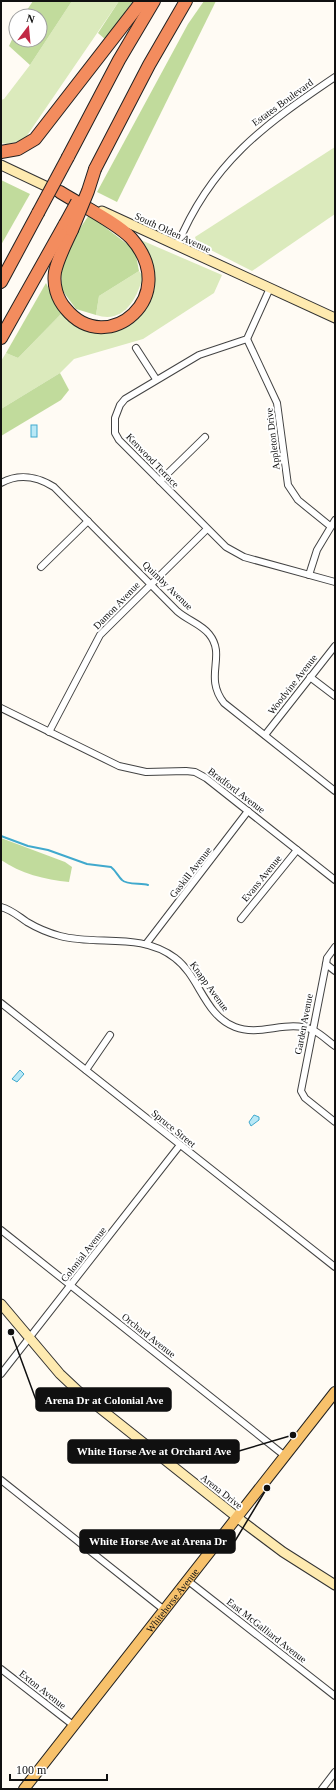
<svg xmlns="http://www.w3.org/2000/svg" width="336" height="1790" font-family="Georgia,serif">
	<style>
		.green { fill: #dbeabc }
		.forest { fill: #c1db9c }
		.water { fill: #b9e8f6; stroke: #40a9cd }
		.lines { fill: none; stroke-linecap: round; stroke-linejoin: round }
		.stream { stroke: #40a9cd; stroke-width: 2 }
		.street-casing { stroke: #434343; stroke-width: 8 }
		.secondary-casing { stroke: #323232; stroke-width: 11 }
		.primary-casing { stroke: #212121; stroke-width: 12 }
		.highway-casing { stroke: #212121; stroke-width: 14 }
		.street { stroke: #fff; stroke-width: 6 }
		.secondary { stroke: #feeab0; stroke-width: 9 }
		.primary { stroke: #f7c16b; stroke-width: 10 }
		.highway { stroke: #f38c5e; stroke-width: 12 }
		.highway-bridge-casing { stroke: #212121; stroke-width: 14; stroke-linecap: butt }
		.highway-bridge { stroke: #f38c5e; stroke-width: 12 }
		.labels { text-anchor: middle; stroke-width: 4; stroke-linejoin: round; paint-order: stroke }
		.street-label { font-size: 10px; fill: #101010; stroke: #fff }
		.leader { fill: none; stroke: #101010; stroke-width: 1.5 }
		.callout-dot { fill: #101010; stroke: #fff; stroke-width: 1.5 }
		.callout { fill: #101010; stroke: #101010; stroke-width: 1.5 }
		.callout-label { font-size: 11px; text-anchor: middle; font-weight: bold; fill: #fff }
	</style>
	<rect width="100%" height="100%" fill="#fffbf4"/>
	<g class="green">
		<path d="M72,1H119L24,140L7,144L1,143V100L4,99L30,65Z"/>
		<path d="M335,147V214L252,271L197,243L195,237Z"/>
		<path d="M141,240L222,275L214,293L143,339L74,359L60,373L1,409V361L6,353L18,358L61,314L84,327L112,330L131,325L151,300L155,273Z"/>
		<path d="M139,271L143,276C137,299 124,324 96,315L99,296Z"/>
	</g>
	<g class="forest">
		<path d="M33,1H72L30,65L9,46L16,31V40H40V16H23Z"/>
		<path d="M119,1H133L106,40L98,33Z"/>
		<path d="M204,1H216L117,202L97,192L188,24Z"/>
		<path d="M1,180L30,194L1,245Z"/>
		<path d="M89,215L135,250L139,271L99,296L96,315L76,309L62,290L61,268L74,237Z"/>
		<path d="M46,283L61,314L18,358L6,353Z"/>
		<path d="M60,373L69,390L61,400L1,436V409Z"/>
		<path d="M1,838L65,862L72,867L69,882C45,880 20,873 1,860Z"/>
	</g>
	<g class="water">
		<rect x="31" y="425" width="6" height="12"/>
		<path d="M20,1070L24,1074L17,1082L12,1079Z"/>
		<path d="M254,1115L259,1117V1120L251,1126L249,1122Z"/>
	</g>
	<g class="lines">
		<path class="stream" d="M1,836L28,846L48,850L87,864L111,867C116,871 118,876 122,880C126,885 141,883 148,885"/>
		<g class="street-casing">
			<g id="street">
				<path d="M177,246C211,163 264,125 335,77"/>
				<path d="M270,288L247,339L199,355L125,399L120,405L115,418V433L119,440L226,547L244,557L335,582"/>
				<path d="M247,339L277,403L288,485L298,500L330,526"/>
				<path d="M136,348L156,379"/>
				<path d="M160,481L205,437"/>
				<path d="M1,483C19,473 38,477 54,487C95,528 136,570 177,611C187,620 201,624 209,634C227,656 203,676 224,703L335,791"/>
				<path d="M41,567L88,521"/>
				<path d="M309,575L317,550L335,520"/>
				<path d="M310,677L335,696"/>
				<path d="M1,708L119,766L146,772L186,771L195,772L206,778L335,880"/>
				<path d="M49,732L100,635L207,529"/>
				<path d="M265,735L335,646"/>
				<path d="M1,907C12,910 18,916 27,922C37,928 49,933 60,936C98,946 141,932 175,958C200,977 204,1015 235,1027C261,1037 287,1019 313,1030C321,1034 328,1041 335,1046"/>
				<path d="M241,919L297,850"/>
				<path d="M146,944L248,811"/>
				<path d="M335,947L327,958L326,964L301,1091L305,1098L335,1122"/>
				<path d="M326,964L335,971"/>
				<path d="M1,1003L335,1267"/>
				<path d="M86,1070L110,1035"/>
				<path d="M1,1230L285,1456"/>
				<path d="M1,1374L180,1145"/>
				<path d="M1,1480L163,1609"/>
				<path d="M187,1580L335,1696"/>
				<path d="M1,1669L73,1725"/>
				<path d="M322,1789L335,1772"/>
			</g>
		</g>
		<g class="secondary-casing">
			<g id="secondary">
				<path d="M1,165L56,191"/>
				<path d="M102,211L335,318"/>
				<path d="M1,1304L60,1374L77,1390L243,1522L283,1552L335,1585"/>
			</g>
		</g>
		<g class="primary-casing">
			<g id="primary">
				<path id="s1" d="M24,1789L335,1392"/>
			</g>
		</g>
		<g class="highway-casing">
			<g id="highway">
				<path d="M1,152L18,149L35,139L142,1"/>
				<path d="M68,157L119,60L154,1"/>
				<path d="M95,169L149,65L186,1"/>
				<path d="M60,192C79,204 117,223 131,238C183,296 107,359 66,309C57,299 53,285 55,272C58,258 66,243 72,230"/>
				<path d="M1,282L38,213"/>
				<path d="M1,338L65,224"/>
			</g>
		</g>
		<use href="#street" class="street"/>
		<use href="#secondary" class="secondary"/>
		<use href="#primary" class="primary"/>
		<use href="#highway" class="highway"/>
		<g class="highway-bridge-casing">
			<g id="highway-bridge">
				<path d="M38,213L68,157"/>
				<path d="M65,224L77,202"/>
				<path d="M72,230L88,191L95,169"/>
			</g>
		</g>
		<use href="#highway-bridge" class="highway-bridge"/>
	</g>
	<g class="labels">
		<g class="street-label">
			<text transform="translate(282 102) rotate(-36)" y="4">Estates Boulevard</text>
			<text transform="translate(173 232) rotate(25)" y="4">South Olden Avenue</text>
			<text transform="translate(272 439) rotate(-97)" y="4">Appleton Drive</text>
			<text transform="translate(153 460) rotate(46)" y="4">Kenwood Terrace</text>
			<text transform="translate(168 585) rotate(44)" y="4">Quimby Avenue</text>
			<text transform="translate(116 605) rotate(-46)" y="4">Damon Avenue</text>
			<text transform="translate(292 684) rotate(-52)" y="4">Woodvine Avenue</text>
			<text transform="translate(237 790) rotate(37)" y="4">Bradford Avenue</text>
			<text transform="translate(190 872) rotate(-52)" y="4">Gaskill Avenue</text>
			<text transform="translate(261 878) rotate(-51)" y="4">Evans Avenue</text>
			<text transform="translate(210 986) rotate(54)" y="4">Knapp Avenue</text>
			<text transform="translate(303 1024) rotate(-79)" y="4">Garden Avenue</text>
			<text transform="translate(174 1128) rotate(39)" y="4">Spruce Street</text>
			<text transform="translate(83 1254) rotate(-52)" y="4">Colonial Avenue</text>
			<text transform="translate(149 1335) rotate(38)" y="4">Orchard Avenue</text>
			<text transform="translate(222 1491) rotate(38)" y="4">Arena Drive</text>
			<text dy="4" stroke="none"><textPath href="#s1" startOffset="240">Whitehorse Avenue</textPath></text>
			<text transform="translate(267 1630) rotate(38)" y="4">East McGalliard Avenue</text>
			<text transform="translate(43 1689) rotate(38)" y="4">Exton Avenue</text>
		</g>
	</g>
	<path class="leader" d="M11 1332L36 1400M293 1435L239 1451M267 1488L235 1541"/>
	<g class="callout-dot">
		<circle cx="11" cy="1332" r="4"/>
		<circle cx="293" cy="1435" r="4"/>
		<circle cx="267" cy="1488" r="4"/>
	</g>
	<g class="callout">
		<rect x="36" y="1388" width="135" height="23" rx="4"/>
		<rect x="68" y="1440" width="171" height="23" rx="4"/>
		<rect x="80" y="1530" width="155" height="23" rx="4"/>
	</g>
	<g class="callout-label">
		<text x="104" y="1404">Arena Dr at Colonial Ave</text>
		<text x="154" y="1455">White Horse Ave at Orchard Ave</text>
		<text x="158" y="1545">White Horse Ave at Arena Dr</text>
	</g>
	<rect width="336" height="1790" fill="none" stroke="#101010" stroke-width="4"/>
	<g transform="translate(28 28) rotate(16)"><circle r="19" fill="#ffffff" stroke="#9f9f9f"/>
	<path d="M0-3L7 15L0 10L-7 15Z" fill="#c12845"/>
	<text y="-6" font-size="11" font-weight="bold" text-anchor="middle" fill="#101010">N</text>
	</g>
	<path d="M10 1774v6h97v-6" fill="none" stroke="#101010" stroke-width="2"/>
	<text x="16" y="1774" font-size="12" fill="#101010" stroke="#ffffff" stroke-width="3" paint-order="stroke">100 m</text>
</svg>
